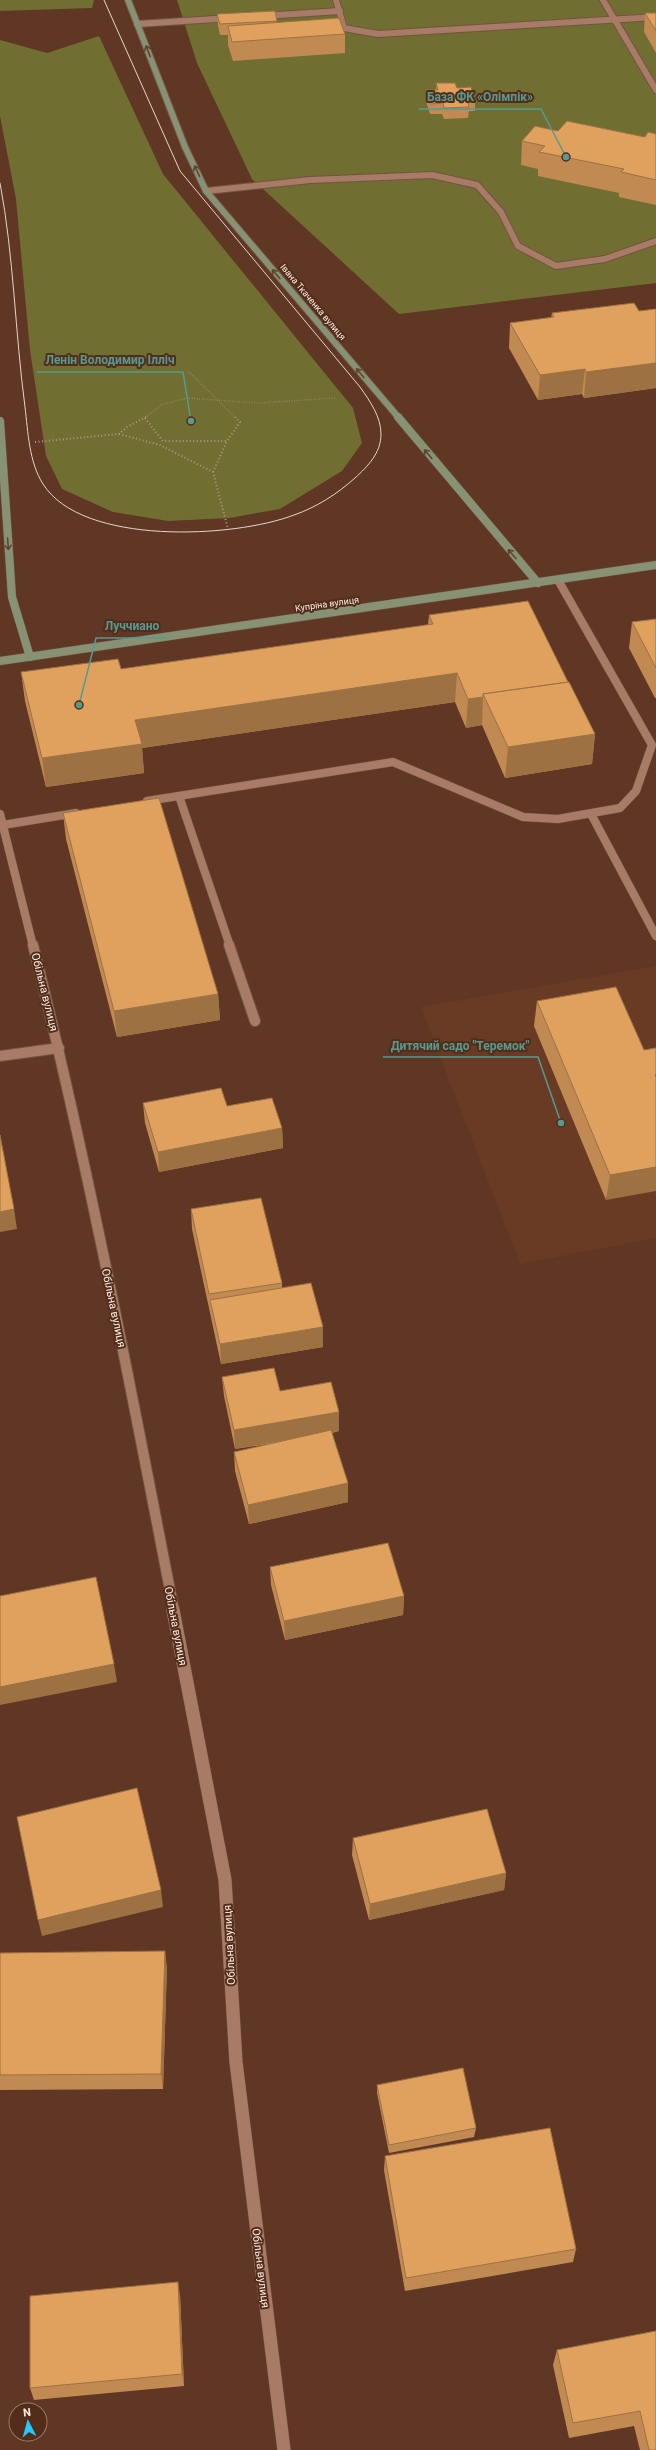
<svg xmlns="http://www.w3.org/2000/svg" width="656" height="2450" font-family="Roboto,sans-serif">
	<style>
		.built { fill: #6a3b24 }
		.green { fill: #716e32 }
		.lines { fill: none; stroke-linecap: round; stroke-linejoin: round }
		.service-far2-casing { stroke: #735343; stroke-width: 8 }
		.service-far1-casing { stroke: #735343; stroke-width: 9 }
		.service-casing { stroke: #735343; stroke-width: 12 }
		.minor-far2-casing { stroke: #735343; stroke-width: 9 }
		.minor-far1-casing { stroke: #735343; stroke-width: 12 }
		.minor-casing { stroke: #735343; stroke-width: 14 }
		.secondary-far1-casing { stroke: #735343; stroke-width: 8 }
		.secondary-casing { stroke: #735343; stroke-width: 9 }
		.path-far1 { stroke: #b19689; stroke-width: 1.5; stroke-dasharray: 0.5 2; stroke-linecap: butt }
		.path { stroke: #b19689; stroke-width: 2; stroke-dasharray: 1 2.5; stroke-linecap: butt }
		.service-far2 { stroke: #a87b66; stroke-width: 6 }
		.service-far1 { stroke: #a87b66; stroke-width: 8 }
		.service { stroke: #a87b66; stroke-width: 10 }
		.minor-far2 { stroke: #a87b66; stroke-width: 8 }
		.minor-far1 { stroke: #a87b66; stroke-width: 10 }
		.minor { stroke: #a87b66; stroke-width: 13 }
		.secondary-far1 { stroke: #879275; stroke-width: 6 }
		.secondary { stroke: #879275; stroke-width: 8 }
		.tram { stroke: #e6d4cb; stroke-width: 1 }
		.wall { fill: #c18a52 }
		.shaded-wall { fill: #9d7142 }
		.building { fill: #e0a15f; stroke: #9d7142 }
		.oneway { stroke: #604630 }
		.labels { text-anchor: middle; stroke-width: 4; stroke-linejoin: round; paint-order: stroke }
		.far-street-label { font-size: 9px; fill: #fdeee7; stroke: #532d19 }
		.street-label { font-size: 11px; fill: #fdeee7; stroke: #532d19 }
		.leader { fill: none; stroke: #569a92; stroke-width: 1.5 }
		.callout-dot { fill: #569a92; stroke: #532d19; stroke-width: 1.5 }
		.callout-label { font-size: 12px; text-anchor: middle; font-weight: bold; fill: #569a92; stroke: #532d19; stroke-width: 4; stroke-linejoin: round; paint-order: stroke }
	</style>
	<rect width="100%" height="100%" fill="#5f3724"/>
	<path class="built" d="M656,966V1238L520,1264L421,1007Z"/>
	<g class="green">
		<path d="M0,0H94L92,8L0,11Z"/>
		<path d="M177,0H656V283L399,314L252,179L197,63Z"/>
		<path d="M99,36L163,174L353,408L362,443L342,471L280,509L229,518L168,521L113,512L62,489L46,456L30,350L16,199L0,116V40L47,53Z"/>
	</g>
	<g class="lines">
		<g class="service-far2-casing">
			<g id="service-far2">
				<path d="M336,0L344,28L378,34L656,17"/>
				<path d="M603,0L656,90"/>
				<path d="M263,16L340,11"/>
				<path d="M137,24L231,18"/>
				<path d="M206,191L310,180L432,175L477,185L501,212L518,246L556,266L605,259L656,241"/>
			</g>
		</g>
		<g class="service-far1-casing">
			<g id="service-far1">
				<path d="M179,796L230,946"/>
				<path d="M147,801L393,762L523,817L558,819L620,808L636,791L652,745L558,580"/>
				<path d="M591,814L656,936"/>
				<path d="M3,825L76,813"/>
			</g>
		</g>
		<g class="service-casing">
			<g id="service">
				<path d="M229,945L255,1021"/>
				<path d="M0,1056L59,1048"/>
			</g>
		</g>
		<g class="minor-far2-casing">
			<path id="minor-far2" d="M0,814L33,946"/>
		</g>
		<g class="minor-far1-casing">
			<path id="minor-far1" d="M33,945C88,1165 131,1388 174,1611"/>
		</g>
		<g class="minor-casing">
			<path id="minor" d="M173,1610L225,1880L236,2062L284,2450"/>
		</g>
		<g class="secondary-far1-casing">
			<path id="secondary-far1" d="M128,0L185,147L206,191L399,418"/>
		</g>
		<g class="secondary-casing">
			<g id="secondary">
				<path d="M398,417L538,583"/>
				<path d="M0,421L12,597L30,657"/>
				<path d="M0,661L656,565"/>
			</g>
		</g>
		<g class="path-far1">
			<path d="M189,372L236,418"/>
			<path d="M145,418L161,405L187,398L257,403L336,398"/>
		</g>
		<g class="path">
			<path d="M145,418L163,441H227L240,422L235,417"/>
			<path d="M119,434L160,445L213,472L228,529"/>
			<path d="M35,442L119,434L127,427L146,417"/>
			<path d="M213,472L227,441"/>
		</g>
		<use href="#service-far2" class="service-far2"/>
		<use href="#service-far1" class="service-far1"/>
		<use href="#service" class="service"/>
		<use href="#minor-far2" class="minor-far2"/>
		<use href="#minor-far1" class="minor-far1"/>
		<use href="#minor" class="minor"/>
		<use href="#secondary-far1" class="secondary-far1"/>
		<use href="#secondary" class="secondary"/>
		<path class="tram" d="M0,183C14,257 15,332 25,407C28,432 29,462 43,484C82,546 234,538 294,515C317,507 337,494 355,478C368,466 381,453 381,434C381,417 370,401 360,387L180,171L104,0"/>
	</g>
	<g class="wall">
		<path d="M645,13H656V53L644,32Z"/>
		<path d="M217,14L277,21V23L345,34V53L233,61L228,45V35H220L218,25Z"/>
		<path d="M436,83L457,88L475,100V111H469L468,118L444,119L442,114H430L426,101V90H436Z"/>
		<path d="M558,131L645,137L656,134V205L619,197V193L538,176V169L521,165L522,141Z"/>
		<path d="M656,309V388L584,398L582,394L538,400L509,348L510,323L551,318L552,313L639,311Z"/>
		<path d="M429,615L568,682L595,734L592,764L505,778L482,725L466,728L455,702L142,748L144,773L46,787L25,701L21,672L121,669L428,625Z"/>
		<path d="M656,619V698H655L629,648L632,622Z"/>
		<path d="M63,813L218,994L220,1020L117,1037L66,839Z"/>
		<path d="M537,1001L644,1050L606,1200L534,1026Z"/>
		<path d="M143,1103L227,1106L282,1128L283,1148L159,1172L145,1123Z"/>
		<path d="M191,1209L282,1283V1288L323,1347L221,1364L192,1229Z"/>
		<path d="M222,1377L280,1391L339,1412V1431L332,1433L348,1502L249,1524L235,1471L234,1452L275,1443L235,1449L224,1396Z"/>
		<path d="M270,1567L404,1596L403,1615L285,1640L271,1585Z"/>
		<path d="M353,1838L506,1873L504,1890L369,1920L352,1855Z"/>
		<path d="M0,1953L167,1967L163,2089L0,2090Z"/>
		<path d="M377,2085L476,2128L474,2137L389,2153L377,2093Z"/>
		<path d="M385,2156L576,2249L573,2262L405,2291L384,2170Z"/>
		<path d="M180,2295L184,2386L34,2400L30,2388Z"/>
		<path d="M656,2331V2450H640L634,2426L569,2438L553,2365L557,2350Z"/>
	</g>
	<g class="shaded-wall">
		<path d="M656,363V388L584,398L586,372Z"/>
		<path d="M585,369L582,394L538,400L540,375Z"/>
		<path d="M457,673L455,702L142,748L144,773L46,787L42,758L135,720Z"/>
		<path d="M483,697L482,725L466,728L468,699Z"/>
		<path d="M595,734L592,764L505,778L508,747Z"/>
		<path d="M218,994L220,1020L117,1037L114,1011Z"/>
		<path d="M282,1128L283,1148L159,1172L158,1152Z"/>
		<path d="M656,1167V1191L606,1200L610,1175Z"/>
		<path d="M14,1209L17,1229L0,1232V1212Z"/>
		<path d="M323,1327V1347L221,1364L220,1344Z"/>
		<path d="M339,1412V1431L235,1449L234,1430Z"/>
		<path d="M348,1483V1502L249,1524L248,1505Z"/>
		<path d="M404,1596L403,1615L285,1640L284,1621Z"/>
		<path d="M114,1664L117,1682L0,1705V1687Z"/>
		<path d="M506,1873L504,1890L369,1920L370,1904Z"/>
		<path d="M161,1890L163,1907L42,1936L38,1920Z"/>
		<path d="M165,1951L167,1967L163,2089L161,2074Z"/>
		<path d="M178,2282L180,2295L184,2386L182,2374Z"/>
	</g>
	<g class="building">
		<path d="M275,11L277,21L220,24L217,14Z"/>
		<path d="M645,13H656V31Z"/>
		<path d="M339,18L345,34L232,42L228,26Z"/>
		<path d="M436,83H455L457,88L471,87L475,100H467L469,107L444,108L443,103L430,104L426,90H438Z"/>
		<path d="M567,121L645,137L648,132L656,134V180L621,172L624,169L539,152L545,146L522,141L535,126L558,131Z"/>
		<path d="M634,303L639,311L656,309V363L586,372L585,369L540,375L510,323L554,317L552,313Z"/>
		<path d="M528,601L568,682L483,694V697L468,699L457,673L135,720L142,744L42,758L21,672L118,659L121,669L433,624L429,615Z"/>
		<path d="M656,619V668L632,622Z"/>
		<path d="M569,682L595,734L508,747L483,694Z"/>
		<path d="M159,798L218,994L114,1011L63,813Z"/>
		<path d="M616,987L644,1050L656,1048V1074L655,1075L656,1077V1167L610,1175L537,1001Z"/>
		<path d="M221,1088L227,1106L272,1098L282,1128L158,1152L143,1103Z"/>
		<path d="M0,1135L14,1209L0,1212Z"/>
		<path d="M261,1198L282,1283L209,1294L191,1209Z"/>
		<path d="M311,1283L323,1327L220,1344L210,1300Z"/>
		<path d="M274,1368L280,1391L331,1382L339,1412L234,1430L222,1377Z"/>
		<path d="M331,1430L348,1483L248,1505L234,1452Z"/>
		<path d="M388,1543L404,1596L284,1621L270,1567Z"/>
		<path d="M96,1577L114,1664L0,1687V1596Z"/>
		<path d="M137,1788L161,1890L38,1920L17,1817Z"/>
		<path d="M487,1809L506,1873L370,1904L353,1838Z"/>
		<path d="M165,1951L161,2074L0,2075V1953Z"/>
		<path d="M463,2068L476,2128L389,2145L377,2085Z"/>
		<path d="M550,2128L576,2249L406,2278L385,2156Z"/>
		<path d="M178,2282L182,2374L30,2388V2296Z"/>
		<path d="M656,2331V2450H649L640,2411L573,2423L557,2350Z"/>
	</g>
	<defs><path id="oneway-shaft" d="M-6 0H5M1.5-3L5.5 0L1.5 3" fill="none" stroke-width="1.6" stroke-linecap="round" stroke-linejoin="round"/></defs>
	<g class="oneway">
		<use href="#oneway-shaft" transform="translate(148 51) rotate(-111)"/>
		<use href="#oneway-shaft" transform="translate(197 171) rotate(-115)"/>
		<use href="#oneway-shaft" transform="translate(276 274) rotate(-130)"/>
		<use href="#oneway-shaft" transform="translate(360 373) rotate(-130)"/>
		<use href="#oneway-shaft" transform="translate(428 454) rotate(-130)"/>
		<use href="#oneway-shaft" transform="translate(8 544) rotate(86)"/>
		<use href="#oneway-shaft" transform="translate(512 554) rotate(-131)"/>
	</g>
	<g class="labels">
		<g class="far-street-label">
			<text transform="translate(313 302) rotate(50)" y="3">Івана Ткаченка вулиця</text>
			<text transform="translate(327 604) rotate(-8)" y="3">Купріна вулиця</text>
		</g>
		<g class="street-label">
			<text transform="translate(45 992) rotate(76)" y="4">Обільна вулиця</text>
			<text transform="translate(114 1308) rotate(78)" y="4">Обільна вулиця</text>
			<text transform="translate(176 1626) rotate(79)" y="4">Обільна вулиця</text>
			<text transform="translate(229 1945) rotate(-93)" y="4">Обільна вулиця</text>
			<text transform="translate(261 2268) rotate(83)" y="4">Обільна вулиця</text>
		</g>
	</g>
	<path class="leader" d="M566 157L541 109H419M191 421L183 372H37M79 705L96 638H167M561 1123L538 1057H383"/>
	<g class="callout-dot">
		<circle cx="566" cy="157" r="4"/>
		<circle cx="191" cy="421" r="4"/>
		<circle cx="79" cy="705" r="4"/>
		<circle cx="561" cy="1123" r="4"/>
	</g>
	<g class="callout-label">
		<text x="480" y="101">База ФК «Олімпік»</text>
		<text x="110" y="364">Ленін Володимир Ілліч</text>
		<text x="132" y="630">Луччиано</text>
		<text x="460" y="1050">Дитячий садо "Теремок"</text>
	</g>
	<g transform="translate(28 2422) rotate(354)"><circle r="19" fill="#532d19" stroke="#977a6b"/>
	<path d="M0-3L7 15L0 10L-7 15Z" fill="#22c9fd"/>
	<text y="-6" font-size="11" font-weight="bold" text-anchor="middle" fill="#fdeee7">N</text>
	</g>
</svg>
